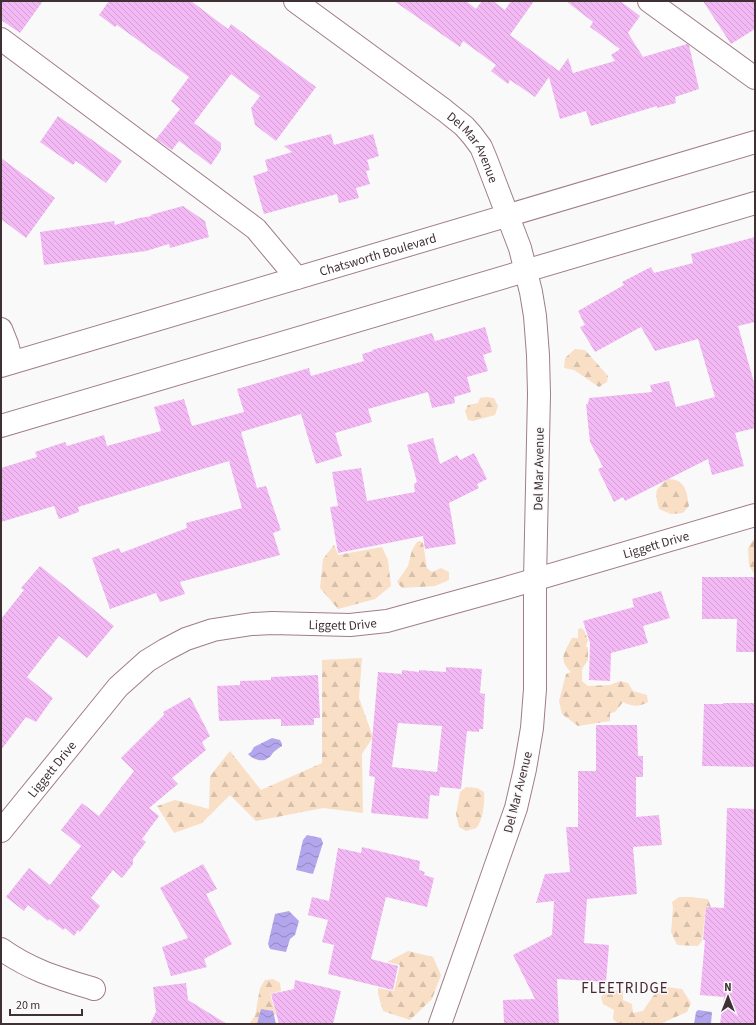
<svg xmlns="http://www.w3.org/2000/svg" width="756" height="1025" font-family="'Source Sans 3',sans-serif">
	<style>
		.forest { fill: url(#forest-firs) }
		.water { fill: url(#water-waves) }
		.building { fill: url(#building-back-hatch); fill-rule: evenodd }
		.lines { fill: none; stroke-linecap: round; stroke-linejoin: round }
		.minor-casing { stroke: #a07d87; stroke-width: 24 }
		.major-casing { stroke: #a07d87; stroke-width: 24 }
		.minor { stroke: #fff; stroke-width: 22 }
		.major { stroke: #fff; stroke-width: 22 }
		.labels { text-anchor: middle; stroke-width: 3; stroke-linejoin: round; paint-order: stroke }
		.street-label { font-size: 13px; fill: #3f3034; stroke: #f9f9f9 }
		.quarter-label { font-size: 15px; letter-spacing: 1px; fill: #442630; stroke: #f9f9f9 }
	</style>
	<defs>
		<pattern id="forest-firs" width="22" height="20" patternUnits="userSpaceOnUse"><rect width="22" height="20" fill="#f9dfc6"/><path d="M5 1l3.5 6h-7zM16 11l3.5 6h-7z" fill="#d6c0ab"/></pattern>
		<pattern id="water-waves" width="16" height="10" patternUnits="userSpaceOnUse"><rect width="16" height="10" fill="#b4a6ed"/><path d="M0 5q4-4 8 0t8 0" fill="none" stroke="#9488c1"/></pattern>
		<pattern id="building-back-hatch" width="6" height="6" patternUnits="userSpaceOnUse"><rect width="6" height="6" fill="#f3b9f4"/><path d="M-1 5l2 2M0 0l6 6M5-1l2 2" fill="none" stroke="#d19fd2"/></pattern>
	</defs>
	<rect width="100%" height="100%" fill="#f9f9f9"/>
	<g class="forest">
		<path d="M575,349L585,350L608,376L607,382L599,387L574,370L564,368L565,358Z"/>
		<path d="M486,397L494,398L498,406L495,415L473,421L468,420L465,411L468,405L478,403L480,398Z"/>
		<path d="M668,479C685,479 687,491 689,506L683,513L671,514L659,509C655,491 654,490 668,479Z"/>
		<path d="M754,539H755V576L749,565L748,548Z"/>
		<path d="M420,541L423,543L427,568L432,572L441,568L449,572V580L435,586L402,588L397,582L408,566L412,550L417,542Z"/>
		<path d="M334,545L338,555L382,547L388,560L391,586L375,599L338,609L320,588L323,559Z"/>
		<path d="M581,628L584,630L588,640L586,646L588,648V660L582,669V681L588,686L610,685L620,681L628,683L633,691L647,695L648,702C639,707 633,707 623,702L615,712L610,713V721L578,726L562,714L559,701L566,674L571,672C558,659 564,653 572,638H578V629Z"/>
		<path d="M362,658L359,698L373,737L362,754L363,813L323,808L256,821L230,795L202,823L174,833L157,806L175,800L209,809L210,776L230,751L261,790L322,763V660Z"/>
		<path d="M466,787L477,788L484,792C485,801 483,822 476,828C474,829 469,830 466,831L459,827L456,814L460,792Z"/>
		<path d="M679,897H691L708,899L711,907L706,906L702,941L698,946L677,945L671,932L673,908L672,902Z"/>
		<path d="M408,951L433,957L441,975L432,999L410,1020L383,1011L378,994V988L394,991L400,965L387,962Z"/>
		<path d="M273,979L280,983L281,991L270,994L276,1014L262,1024L256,1023V1024H249L255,1016L260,988L265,980Z"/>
		<path d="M666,987L682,989L691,1003L687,1012L660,1024H618L613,1019L614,1010L603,1004L601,997L607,990L623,991V1000L632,1004L633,1013L643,1011L653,996Z"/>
	</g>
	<g class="water">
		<path d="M272,738L280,740L282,744V746C279,748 277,749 275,751C272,753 271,757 268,758C263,763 252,759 248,754L251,752L254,747Z"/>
		<path d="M307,835L321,838L323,843L313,874L296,870L303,840Z"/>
		<path d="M289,911L299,921L295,935L290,939L286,952L270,949L268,944L275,914Z"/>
		<path d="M261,1009L273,1011L276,1024H257Z"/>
		<path d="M698,1010L712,1012L711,1024H694L696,1012Z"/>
	</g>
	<g class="building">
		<path d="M1,1H43L20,33L1,20Z"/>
		<path d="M109,1H191L228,29L231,24L316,87L276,141L255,125L251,108L260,96L231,74L194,123L221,143V150L211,165L179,141L172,150L156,139L180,109L171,101L189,77L117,25L115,27L99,15Z"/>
		<path d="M394,1H466L476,9L482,1H493L505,10L511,1H534L510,35L559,71L568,58L573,73L615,61L611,55L620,49L590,27L593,22L566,1H620L640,16L628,33L643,57L687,44L689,45L699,89L675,97L676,103L657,108V106L591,126L586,111L560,119L549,77L535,97L510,80L508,84L491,71L496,65L463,41L460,47Z"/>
		<path d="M703,1H755V29L731,44Z"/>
		<path d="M58,116L122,161L106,183L76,161L73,165L40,142Z"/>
		<path d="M331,134L334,145L373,134L379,156L367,160L370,170L366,171L370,184L356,188L359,198L339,203L337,194L264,214L253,176L268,171L265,160L292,152L284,146Z"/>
		<path d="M1,158L55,198L26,238L1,219Z"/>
		<path d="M183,206L205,221L209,237L170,248L169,244L146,251L44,265L40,232L114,221L115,225L139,218L152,216L150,215Z"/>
		<path d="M755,237V322L738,326L755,386V428L735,433L744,466L712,475L708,459L625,501L623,497L614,502L598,469L603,467L590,442L586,404H588L589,398L652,392L650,385L669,381L676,407L715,397L698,339L655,351L641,327L595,352L580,327L585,325L578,311L624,285L622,282L651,267L654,273L693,263L691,254Z"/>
		<path d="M485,327L492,352L483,355L488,371L467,377L471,392L454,397L455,403L432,408L428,392L368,409L372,422L335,433L342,456L316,464L301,414L241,432L257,488L266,486L281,530L273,533L280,555L180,582L185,594L160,602L156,593L110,609L92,558L119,548L121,553L187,528L186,523L242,508L229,461L78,507L79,512L59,519L54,506L1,522V468L37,457L35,452L65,442L67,446L104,435L107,446L161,431L154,407L184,399L192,426L244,412L237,389L309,368L311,376L364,361L362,354L373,351L372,350L432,333L435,341Z"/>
		<path d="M433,438L440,464L457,455L460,460L474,453L487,479L477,484L479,488L449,503L456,544L425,549L423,536L338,553L330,507L338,506L332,472L361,468L367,501L415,492L414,484L417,482L407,445Z"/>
		<path d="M40,566L114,626L87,658L59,636L27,677L53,698L36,722L26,717L1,750V619L24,590L21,588Z"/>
		<path d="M702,577H755V652H736L737,619H702Z"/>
		<path d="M661,591L670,618L643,626L648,643L611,653L610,681L589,680L590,643L583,621L634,607L632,599Z"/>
		<path d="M446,667L482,669L480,693L485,694L483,729H479V732L467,731L461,789L440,787L439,796L430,795L428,819L371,813L375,777L369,776L378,672L402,674V670L419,672V670L446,672ZM398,723L442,726L437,772L392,767Z"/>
		<path d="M318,675L320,718H314V725L281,726V719L219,721L217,686L240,685V681L271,680V677Z"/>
		<path d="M190,697L210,736L202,742L206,750L172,778L178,784L149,808L159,816L142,839L146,842L133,859V864L122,878L113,870L91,898L100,906L80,932L78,930L74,936L65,928L63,930L49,919L48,921L28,905L24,911L6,897L29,868L50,885L81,846L61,830L82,803L99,816L134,771L121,758L164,715L163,712Z"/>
		<path d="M723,703H754L755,767L702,766L704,704H723Z"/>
		<path d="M596,725H637L638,756H643V777H636V817L659,815L662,845L633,847L637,894L587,899L584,943L609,945L606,982L557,979L559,1024H504L503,1000L535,999L513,955L552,935L554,901L536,903L545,874L570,872L566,827H578V771H596Z"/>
		<path d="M727,808L755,809V1024H720L724,997L700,995L705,940H703L706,907L724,908Z"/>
		<path d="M362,847L420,861L419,870L425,872L424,875L434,878L427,907L386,897L371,959L398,966L393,990L328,974L334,945L322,942L328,920L308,915L312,897L329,901L338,848L361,853Z"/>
		<path d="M203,864L217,889L206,894L232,944L204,959L207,967L171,976L162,947L188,938L160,888Z"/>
		<path d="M295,980L341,991L333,1024H279L271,994L294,989Z"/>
		<path d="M186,983L188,1000L227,1024H150L156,1012L153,987Z"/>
	</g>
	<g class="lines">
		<g class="minor-casing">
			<g id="minor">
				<path id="s1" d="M295,1L444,110L464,126L472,135L481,147L486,159L520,248L531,292L535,316L538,355L539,394L535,580V689L532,728L525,769L516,808L440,1024"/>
				<path d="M649,1L755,78"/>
				<path d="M1,39L256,229L297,278"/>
				<path d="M1,329L7,344L12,362"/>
				<path d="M1,426L755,203"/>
				<path id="s2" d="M1,831L118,687L147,661L165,650L186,639L213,630L252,624L272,623L350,625L387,621L506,588L755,515"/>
				<path d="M1,949C32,971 59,978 94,989"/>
			</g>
		</g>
		<g class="major-casing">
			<g id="major">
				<path id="s3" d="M1,366L755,142"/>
			</g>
		</g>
		<use href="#minor" class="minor"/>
		<use href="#major" class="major"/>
	</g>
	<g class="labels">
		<g class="street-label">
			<text dy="5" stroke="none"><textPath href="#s1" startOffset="233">Del Mar Avenue</textPath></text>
			<text dy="5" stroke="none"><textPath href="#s3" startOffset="393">Chatsworth Boulevard</textPath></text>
			<text transform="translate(538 469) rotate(-89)" y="5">Del Mar Avenue</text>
			<text dy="5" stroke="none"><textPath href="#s2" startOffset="752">Liggett Drive</textPath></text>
			<text dy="5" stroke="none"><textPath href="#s2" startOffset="428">Liggett Drive</textPath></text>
			<text dy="5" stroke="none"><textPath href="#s2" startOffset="80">Liggett Drive</textPath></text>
			<text transform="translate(517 792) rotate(-76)" y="5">Del Mar Avenue</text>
		</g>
		<g class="quarter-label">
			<text x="625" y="993">FLEETRIDGE</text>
		</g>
	</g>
	<rect width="756" height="1025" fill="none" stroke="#3f3034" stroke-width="4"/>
	<g transform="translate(728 997)" stroke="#f9f9f9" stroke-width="3" paint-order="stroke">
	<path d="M0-3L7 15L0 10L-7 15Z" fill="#3f3034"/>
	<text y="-6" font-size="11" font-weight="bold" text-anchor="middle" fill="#3f3034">N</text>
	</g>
	<path d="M10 1009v6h72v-6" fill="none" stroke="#3f3034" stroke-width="2"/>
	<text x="16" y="1009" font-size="12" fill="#3f3034" stroke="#f9f9f9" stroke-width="3" paint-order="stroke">20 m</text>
</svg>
